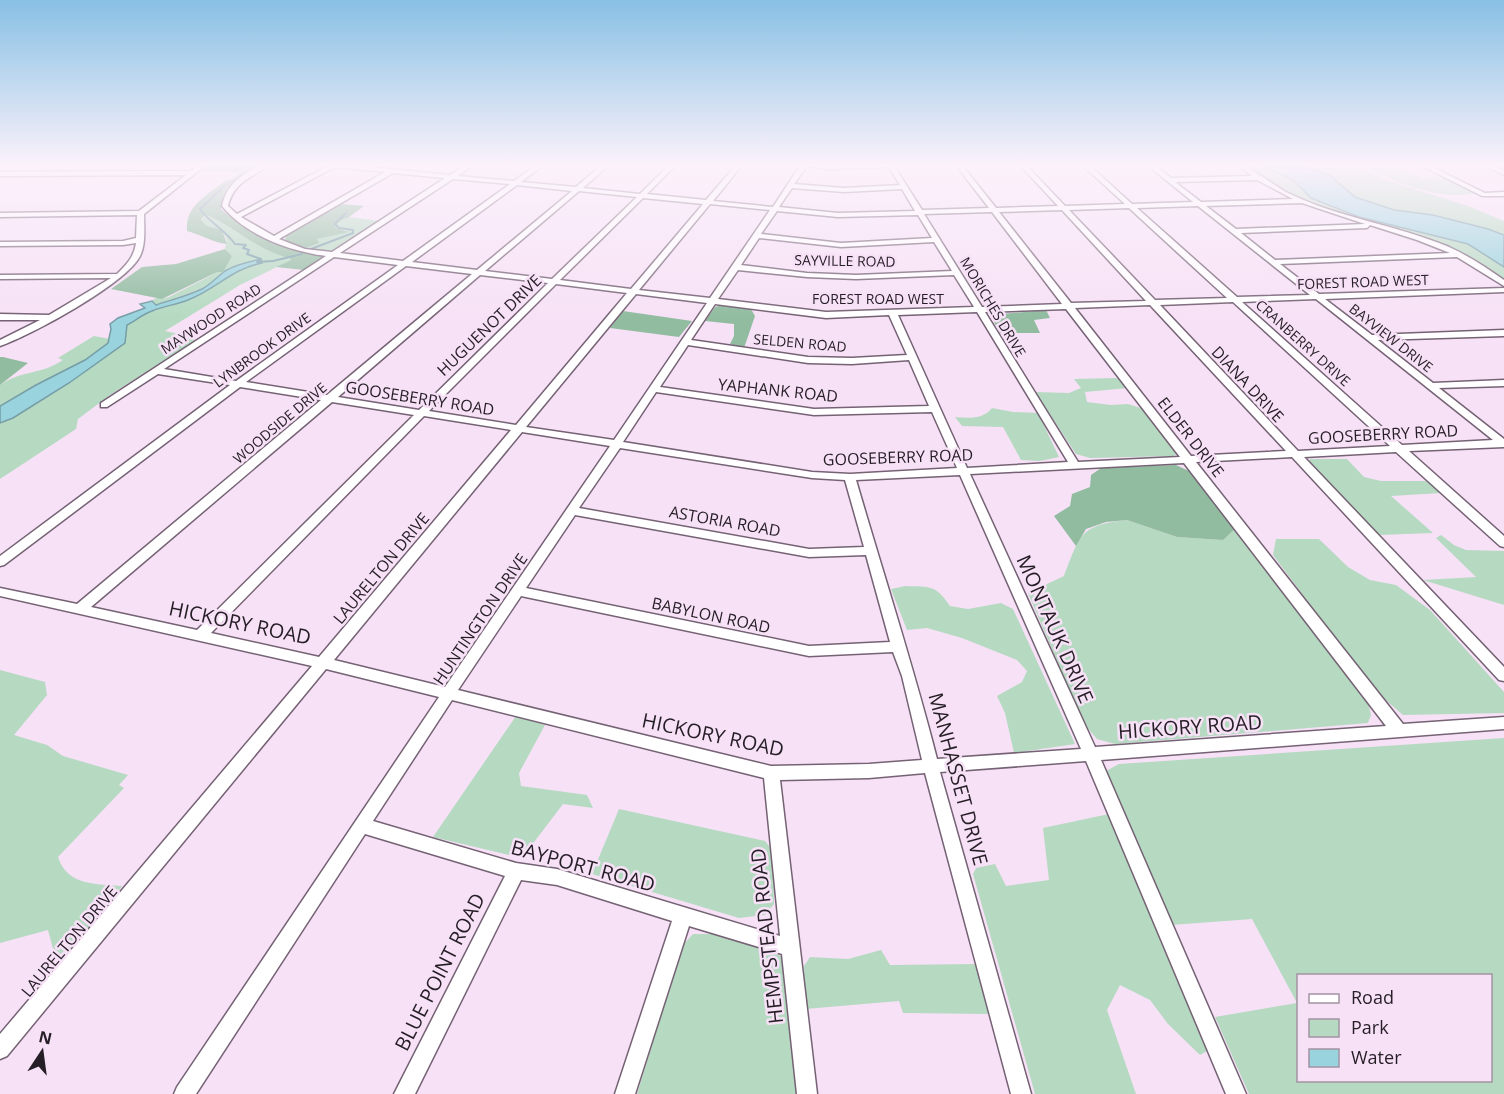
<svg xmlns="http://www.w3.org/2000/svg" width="1504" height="1094" font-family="'Open Sans',sans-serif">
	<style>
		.green { fill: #b5dac1; fill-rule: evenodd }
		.forest { fill: #91bca0 }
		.water { fill: #99d3dd; stroke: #769da6; stroke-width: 1.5 }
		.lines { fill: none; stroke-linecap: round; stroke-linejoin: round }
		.stream { stroke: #769da6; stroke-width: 2 }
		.street-casing { stroke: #756274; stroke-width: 3 }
		.street { fill: #fff; fill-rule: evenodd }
		.labels { text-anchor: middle; stroke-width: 5; stroke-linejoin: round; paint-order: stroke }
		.far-street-label { font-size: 14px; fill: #261e26; stroke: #f7e1f6 }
		.street-label { font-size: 16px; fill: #261e26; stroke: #f7e1f6 }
		.near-street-label { font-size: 20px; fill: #261e26; stroke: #f7e1f6 }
	</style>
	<rect width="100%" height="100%" fill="#f7e1f6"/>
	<g class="green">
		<path d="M1245,164H1261L1293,180L1311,198L1359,217L1468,244L1504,267V279C1429,219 1318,229 1245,164Z"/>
		<path d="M1294,164H1353L1380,178L1468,206L1504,221V236L1488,229L1433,215L1394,210L1355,197L1329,175Z"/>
		<path d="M1361,164H1417L1420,166L1402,169L1421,178L1448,179L1475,193C1438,201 1393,182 1361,164Z"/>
		<path d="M205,214C235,227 259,252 290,257L291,260L240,285L165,331L183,335L181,337L196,340L110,395L78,419L76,429L0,479V423L13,418L69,383L124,343L127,325C135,321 143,314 151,311C163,306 176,305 188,300C217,289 231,269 262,263L261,260L223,272L217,279L201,289L156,305L151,301L158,297L162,299L169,297L212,275L232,256L225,249L227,240L222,230L207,226L201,221Z"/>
		<path d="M349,217L380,221L335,250L328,252L306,248L318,243L317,239L348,231L336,228L334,223Z"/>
		<path d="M94,336L110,339L108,343L85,360L36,385L0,406V385C21,370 41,375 63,360L58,358Z"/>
		<path d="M1117,378L1128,388L1085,392L1087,402L1111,405L1128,404L1144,409L1179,453L1173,456L1090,458L1076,454L1035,392L1069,393L1081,388L1074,379Z"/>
		<path d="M992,408L1013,412L1038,413L1059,457L1040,461L1021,460L1003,427L962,426L955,417C969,418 982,420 992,408Z"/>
		<path d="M1310,459H1347L1364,477L1381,481H1426L1441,493L1391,496L1433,533L1379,535L1308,463Z"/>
		<path d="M1127,520L1177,537L1223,540L1236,528L1368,702L1371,715L1368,723L1115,744L1097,739L1084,724L1028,593L1064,576C1080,535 1080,525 1127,520Z"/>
		<path d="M1441,535L1454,545L1466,550L1504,551V605L1423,580L1476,577L1436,538Z"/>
		<path d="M1276,539H1319L1348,567L1370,580L1396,585L1430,610L1504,692V713L1403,715L1373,689L1273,555Z"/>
		<path d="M905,586C930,587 935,584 950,606L968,609L1001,603L1013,609L1075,744L1014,753L1005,713L997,696L1022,682L1027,671L1017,660L962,638L927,628L907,630L891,589Z"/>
		<path d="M0,670L45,682L47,695L14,735L47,745L63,756L128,775L119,785L124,788L58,857C67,886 97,884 122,886L70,958L56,960L48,930L0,943Z"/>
		<path d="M516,716L545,725L519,773L521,786L587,795L593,808L563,804L522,858L433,837Z"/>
		<path d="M1504,738V1094H1249L1215,1017L1297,1003L1252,919L1171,925L1106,771L1119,764ZM1298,976H1490V1080H1298Z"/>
		<path d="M619,809L765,841L773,851L774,904L765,915L739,918L592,874Z"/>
		<path d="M1109,814L1207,1051L1200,1055L1168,1024L1150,1000L1120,985L1107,1010L1136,1094H1035L973,874L976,868L995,864L1006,886L1049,880L1043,828Z"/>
		<path d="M693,934H717L781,956L785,970L796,1094H637L682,946Z"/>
		<path d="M881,950L890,965L977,964L990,1014L903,1013L899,1001L805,1009L804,966L810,957L848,959Z"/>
	</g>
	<g class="forest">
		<path d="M210,164H261C240,176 223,183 221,209C250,235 284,249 322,256V258L304,270L276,267L291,260L290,258C259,252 235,227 205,214L201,220L207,226L222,230L227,244C214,243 200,234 187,231C185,205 207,196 226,180H232L242,172H202Z"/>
		<path d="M342,204L364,206L349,217L334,223L336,228L349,232L317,239L319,243L306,248L285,240L286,236Z"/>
		<path d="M225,249L232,256L223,272H217L162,299L111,289L142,267L176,264Z"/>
		<path d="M722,305L751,309L755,316L744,348L730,344L734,336V324L705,321L715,307Z"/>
		<path d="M1046,310L1050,318L1034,320L1040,333H1000L990,315Z"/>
		<path d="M623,311L692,321L679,337L610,328Z"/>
		<path d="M0,357H3L28,363L0,385Z"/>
		<path d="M1176,465L1189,471L1236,528L1223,540L1177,537L1127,520L1106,522L1086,529L1076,546L1054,516L1070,506L1072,494L1090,487L1091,475L1101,468Z"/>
	</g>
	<g class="water">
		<path d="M1261,164H1294L1329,175L1355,197L1394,210L1433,215L1488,229L1504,235V267L1468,244L1359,217L1311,198L1293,180Z"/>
		<path d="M261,259L262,263C231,269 217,289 188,300C176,305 163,306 152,311C143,314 135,321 127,325L125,343L69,383L13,418L0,423V406L36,385L85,360L108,343L111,329L110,324L118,318L145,308L140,304L152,301L156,305C171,300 187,296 202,289C211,284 217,277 225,271C236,264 248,262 261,259Z"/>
	</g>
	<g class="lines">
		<g class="stream">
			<path d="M243,173L222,188L200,209C211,224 224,229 235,244L246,245L243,248L249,250L247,254L261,259L258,261"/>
			<path d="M311,249L353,233V230L339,228L335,224L346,213"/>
			<path d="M257,262L273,261L302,254"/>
		</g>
		<g class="street-casing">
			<g id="street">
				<path d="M200,164H207L144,214C144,227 146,244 140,256C127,283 30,336 0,346V340L40,320H0V314L49,315L111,278L0,279V275L117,274C127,264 134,257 136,243L123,245L0,246V242L123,241L136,238L137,215L0,217V213L139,211L186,175L0,176V172L191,171Z"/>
				<path d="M263,164H271C253,177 234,181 228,206L237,214L328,166L318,164H340L450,175L467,164H474L458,176L514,181L538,164H545L521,182L576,187L603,164H610L583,188L640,194L670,164H677L647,194L706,200L737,164H743L713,201L773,207L801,164H893L922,210L989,208L955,164H961L996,208L1058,206L1019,164H1025L1065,206L1125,204L1081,164H1088L1132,204L1193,202L1146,164H1153L1171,178L1252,176L1237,164C1247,164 1276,187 1288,193C1339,218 1397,225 1449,247C1469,256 1487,268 1504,280V286L1457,257L1280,264L1319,294L1504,288V292L1325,299L1372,335L1504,330V336L1378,340L1433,383L1504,380V386L1439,388L1504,439V447L1409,451L1504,536V547L1500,546L1396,452L1304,457L1504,667V681L1499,680L1292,457L1196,462L1403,724L1504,717V729L1101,760L1246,1094H1226L1086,761L940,772L1031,1094H1011L925,773L869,778L780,780L817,1094H797L782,954L689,926L635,1094H615L672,921L557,885L521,880L415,1094H394L505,876L365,834L196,1094H174L177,1087L439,697L326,669L7,1056L0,1059V1034L312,666L0,596V588L77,604L321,400L240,387L4,565L0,566V556L230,385L158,374L107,407H101V403L326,256C289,251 247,236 222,206C227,183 243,174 263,164ZM807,166L828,169L889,167L900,185L844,188L794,184ZM335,167L385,172L274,236L241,217ZM393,173L445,178L332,252L305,249L279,239ZM453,179L510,184L403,261L340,253ZM1257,180L1293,199L1201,202L1175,182ZM517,185L572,191L477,270L412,262ZM792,188L844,192L902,189L915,211L838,213L779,207ZM579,191L637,197L552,279L485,271ZM643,198L703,204L631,289L560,280ZM1302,203L1365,224L1236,229L1206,206ZM710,204L770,210L710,298L639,290ZM1198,206L1310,295L1237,297L1137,208ZM1129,208L1227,298L1155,300L1069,210ZM1062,210L1146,301L1071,303L999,212ZM777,211L838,217L918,215L932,238L841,243L761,234ZM992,212L1062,304L982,307L924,214ZM1370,225L1417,240L1450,253L1275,260L1241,233L1367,228ZM759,238L841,247L934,242L952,271L856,275L807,273L741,265ZM334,257L398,265L236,381L164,369ZM406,266L472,274L327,395L246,382ZM738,270L807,277L856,279L954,275L974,307L826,312L718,299ZM480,275L548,283L419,410L338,397ZM556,284L627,293L516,425L429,411ZM636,294L707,303L614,440L526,427ZM1316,299L1493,440L1402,445L1242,302ZM1233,302L1390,446L1298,451L1160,305ZM715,304L826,318L889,315L907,355L852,358L808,357L691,340ZM1150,305L1286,451L1191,456L1075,308ZM1066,309L1180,457L1078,462L985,312ZM977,312L1068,462L967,468L898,315ZM688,345L808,363L852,364L909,360L929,406L814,409L660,387ZM656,392L814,415L932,412L957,468L850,474L812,472L623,442ZM332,402L414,415L197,630L91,607ZM424,416L511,430L319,657L211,633ZM522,432L610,446L445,687L334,660ZM620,448L812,478L845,480L864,547L809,549L579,508ZM1184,463L1386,726L1095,747L970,474ZM960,475L1081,749L937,759C913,665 883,573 856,480ZM575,515L809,557L866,555L890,642L809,646L526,588ZM521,596L809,656L893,652L902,676L922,760L869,764L771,766L458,690ZM452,700L764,778L780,936L557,869L516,863L373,821Z"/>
				<path d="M1418,164H1426L1485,193L1504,192V196H1482Z"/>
				<path d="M1481,164H1489L1504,171V175Z"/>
			</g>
		</g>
		<use href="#street" class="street"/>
	</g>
	<linearGradient id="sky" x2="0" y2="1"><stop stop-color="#88c0e4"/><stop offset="0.52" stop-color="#fbf2fb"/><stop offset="1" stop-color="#fbf2fb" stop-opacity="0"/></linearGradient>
	<rect width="1504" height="317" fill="url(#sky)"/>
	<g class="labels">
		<g class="far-street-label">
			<text transform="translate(845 261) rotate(1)" y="5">SAYVILLE ROAD</text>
			<text transform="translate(1363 282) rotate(-2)" y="5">FOREST ROAD WEST</text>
			<text x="878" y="304">FOREST ROAD WEST</text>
			<text transform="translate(993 307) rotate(59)" y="5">MORICHES DRIVE</text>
			<text transform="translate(211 319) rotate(-33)" y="5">MAYWOOD ROAD</text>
			<text transform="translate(1391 338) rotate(38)" y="5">BAYVIEW DRIVE</text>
			<text transform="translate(800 343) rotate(5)" y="5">SELDEN ROAD</text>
			<text transform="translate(1303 343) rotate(42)" y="5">CRANBERRY DRIVE</text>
			<text transform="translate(262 350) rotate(-36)" y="5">LYNBROOK DRIVE</text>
			<text transform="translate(280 423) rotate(-40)" y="5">WOODSIDE DRIVE</text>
		</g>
		<g class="street-label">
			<text transform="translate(489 325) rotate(-44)" y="6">HUGUENOT DRIVE</text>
			<text transform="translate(1248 384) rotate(47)" y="6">DIANA DRIVE</text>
			<text transform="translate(778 390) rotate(6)" y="6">YAPHANK ROAD</text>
			<text transform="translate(420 398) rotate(9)" y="6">GOOSEBERRY ROAD</text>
			<text transform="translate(1383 434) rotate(-3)" y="6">GOOSEBERRY ROAD</text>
			<text transform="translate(1191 437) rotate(52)" y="6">ELDER DRIVE</text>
			<text transform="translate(898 457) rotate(-2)" y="6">GOOSEBERRY ROAD</text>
			<text transform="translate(725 521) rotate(10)" y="6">ASTORIA ROAD</text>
			<text transform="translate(381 568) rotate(-50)" y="6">LAURELTON DRIVE</text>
			<text transform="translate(711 615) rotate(12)" y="6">BABYLON ROAD</text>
			<text transform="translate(480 619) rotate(-56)" y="6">HUNTINGTON DRIVE</text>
			<text transform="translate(69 941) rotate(-50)" y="6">LAURELTON DRIVE</text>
		</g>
		<g class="near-street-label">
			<text transform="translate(240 623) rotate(12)" y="7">HICKORY ROAD</text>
			<text transform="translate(1055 629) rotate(66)" y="7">MONTAUK DRIVE</text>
			<text transform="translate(1190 727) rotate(-4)" y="7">HICKORY ROAD</text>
			<text transform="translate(713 735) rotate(12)" y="7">HICKORY ROAD</text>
			<text transform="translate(958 779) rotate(75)" y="7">MANHASSET DRIVE</text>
			<text transform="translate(583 866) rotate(15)" y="7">BAYPORT ROAD</text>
			<text transform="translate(767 936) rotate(-96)" y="7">HEMPSTEAD ROAD</text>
			<text transform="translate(440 972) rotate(-63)" y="7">BLUE POINT ROAD</text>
		</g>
	</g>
	<rect x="1297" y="974" width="195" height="108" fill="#f7e1f6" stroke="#a393a3" stroke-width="1.5"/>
	<rect x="1309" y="994" width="30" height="9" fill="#ffffff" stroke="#a393a3" stroke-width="1.5"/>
	<text x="1351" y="1004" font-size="18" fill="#261e26">Road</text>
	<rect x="1309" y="1019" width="30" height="18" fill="#b5dac1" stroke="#a393a3" stroke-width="1.5"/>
	<text x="1351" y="1034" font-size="18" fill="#261e26">Park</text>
	<rect x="1309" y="1049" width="30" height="18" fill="#99d3dd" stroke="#a393a3" stroke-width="1.5"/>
	<text x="1351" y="1064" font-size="18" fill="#261e26">Water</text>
	<g transform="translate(42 1052) rotate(13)" stroke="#f7e1f6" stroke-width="4.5" paint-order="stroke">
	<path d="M0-4.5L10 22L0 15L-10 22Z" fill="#261e26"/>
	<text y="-9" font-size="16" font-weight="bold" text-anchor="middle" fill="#261e26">N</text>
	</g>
</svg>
